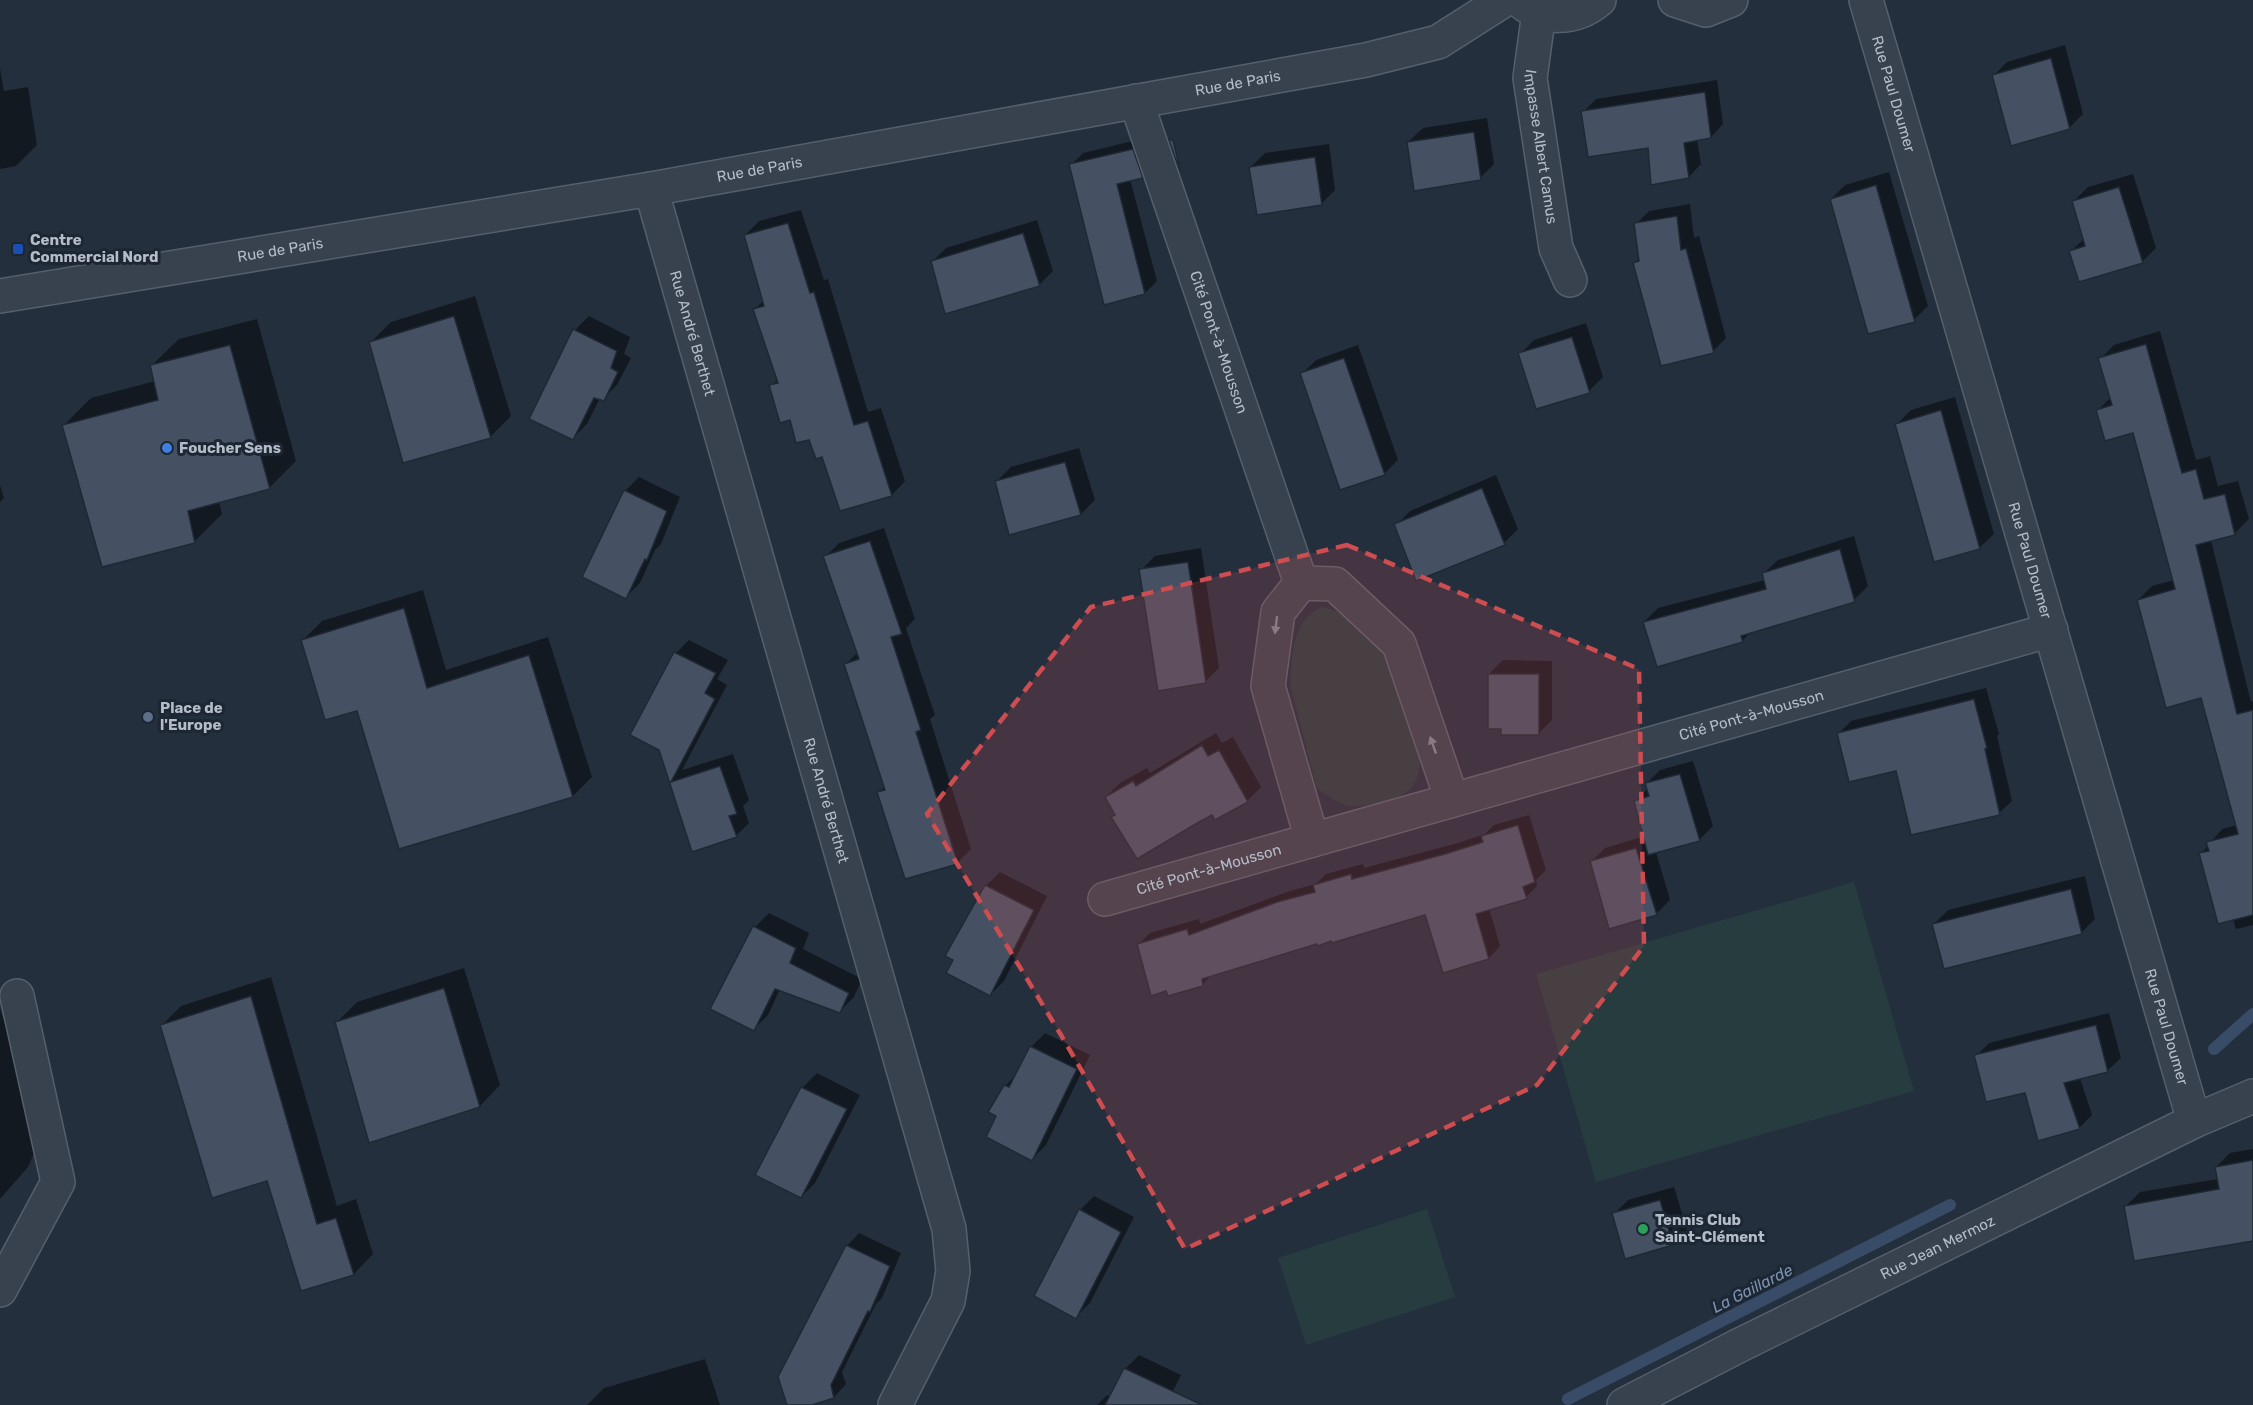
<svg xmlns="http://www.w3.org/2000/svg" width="2253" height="1405" font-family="Rubik,sans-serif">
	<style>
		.green { fill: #263c3f }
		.shadow { fill: #0007 }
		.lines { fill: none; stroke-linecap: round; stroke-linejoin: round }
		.stream { stroke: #394c67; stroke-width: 12 }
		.building { fill: #455162; stroke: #1f2835; stroke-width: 1.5 }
		.minor-casing { stroke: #565f6c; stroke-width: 36 }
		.tertiary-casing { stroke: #565f6c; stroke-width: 36 }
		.minor { stroke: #38414e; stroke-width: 33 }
		.tertiary { stroke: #38414e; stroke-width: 33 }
		.oneway { fill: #7c8592 }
		.marked { fill: #ce4d50; fill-opacity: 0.2; stroke: #ce4d50; stroke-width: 4.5; stroke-dasharray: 12 8; stroke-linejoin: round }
		.transit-dot { fill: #1a4fb4; stroke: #1d2633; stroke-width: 2 }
		.shop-dot { fill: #3f7fe0; stroke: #1d2633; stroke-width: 2 }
		.service-dot { fill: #5c6f8a; stroke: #1d2633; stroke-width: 2 }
		.leisure-dot { fill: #2e9e5b; stroke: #1d2633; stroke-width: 2 }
		.labels { text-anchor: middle; stroke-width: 6; stroke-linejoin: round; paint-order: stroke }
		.street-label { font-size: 15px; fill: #b4bcc9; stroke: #1d2633 }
		.poi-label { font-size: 15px; font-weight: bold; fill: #b4bcc9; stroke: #1d2633; text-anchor: start }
		.water-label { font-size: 16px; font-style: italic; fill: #7c92b1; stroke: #1d2633 }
	</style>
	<rect width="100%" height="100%" fill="#242f3e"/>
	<g class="green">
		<path d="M1322,607L1336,611L1378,642L1392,659L1420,752C1420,788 1411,794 1378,803C1368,805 1355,808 1345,805C1336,802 1326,794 1317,789L1291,688C1291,658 1291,620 1322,607Z"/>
		<path d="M1854,882L1914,1091L1596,1182L1536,974Z"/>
		<path d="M1427,1209L1455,1297L1306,1345L1278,1258Z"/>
	</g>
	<g class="shadow">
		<path d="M2065,45L2083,114L2069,128L1993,76L2007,62Z"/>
		<path d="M0,68L4,91L28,87L37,145L16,166L0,169Z"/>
		<path d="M1717,80L1723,124L1711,137L1697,139L1701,164L1689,177L1649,146L1583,112L1596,99Z"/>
		<path d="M1487,118L1494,164L1480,178L1408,142L1423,128Z"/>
		<path d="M1145,138L1154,165L1142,177L1130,179L1157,281L1145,293L1071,165L1083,153Z"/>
		<path d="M1329,144L1335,190L1321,204L1251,167L1265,153Z"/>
		<path d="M1889,172L1928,306L1914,320L1831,199L1845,185Z"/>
		<path d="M2133,174L2156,248L2142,262L2071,251L2085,238L2074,201L2088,187Z"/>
		<path d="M1690,204L1694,238L1699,236L1726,338L1713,351L1635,263L1640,257L1636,224L1649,211Z"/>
		<path d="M801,210L824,280L828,279L868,412L881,408L905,481L892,495L841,510L823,455L791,418L771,386L778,379L755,309L764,300L745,235L759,221Z"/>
		<path d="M1037,220L1053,271L1039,285L932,262L946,248Z"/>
		<path d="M475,296L511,416L490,437L371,342L391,322Z"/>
		<path d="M589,316L630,337L624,354L631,358L617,385L603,399L600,398L587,424L573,438L575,330Z"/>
		<path d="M257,319L296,461L269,488L219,502L222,514L195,541L64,425L91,398L155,381L152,365L179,339Z"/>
		<path d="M1586,323L1603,377L1589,391L1520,354L1534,340Z"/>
		<path d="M2160,331L2196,460L2210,456L2218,486L2238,481L2249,519L2235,533L2211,540L2251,702L2253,701V802L2202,696L2138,600L2152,586L2174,580L2134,431L2098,410L2111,397L2100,359L2114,345Z"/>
		<path d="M1358,345L1398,460L1384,474L1302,374L1316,360Z"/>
		<path d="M1955,397L1994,534L1979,548L1897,424L1911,410Z"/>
		<path d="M1079,448L1095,500L1081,514L1010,533L997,481L1011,467Z"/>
		<path d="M1496,475L1518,529L1504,543L1417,579L1396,525L1410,511Z"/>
		<path d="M639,477L680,497L661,544L655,550L640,583L626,597L625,491Z"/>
		<path d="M0,485L4,498L0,502Z"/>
		<path d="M884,528L915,619L906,628L935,715L930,719L971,849L957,863L878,793L885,786L846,664L858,652L825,557L839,543Z"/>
		<path d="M1854,536L1868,586L1854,600L1752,631L1742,641L1644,622L1658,608L1765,580L1763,574L1778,560Z"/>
		<path d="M1201,548L1219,668L1205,682L1141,570L1155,556Z"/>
		<path d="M423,590L446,670L548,637L592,777L573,796L358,709L303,640L322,621Z"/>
		<path d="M689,640L728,660L717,679L727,685L682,770L733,754L749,800L743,806L749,823L736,836L693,850L660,748L632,734L676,653Z"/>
		<path d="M1503,660L1552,661V720L1538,734L1489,674Z"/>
		<path d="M1986,688L1999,734L1997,736L2012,801L1999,813L1897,769L1838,734L1851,721Z"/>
		<path d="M1216,733L1222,743L1233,737L1261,787L1247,801L1216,818L1213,813L1116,814L1106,797L1120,783L1147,768L1150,773Z"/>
		<path d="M1693,761L1713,826L1699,840L1656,852L1670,900L1656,914L1591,862L1605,848L1645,836L1635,802L1648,788L1647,783L1660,770Z"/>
		<path d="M1529,815L1546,870L1536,880L1537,886L1526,897L1489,908L1500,946L1489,958L1426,913L1318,942L1212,974L1203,984L1138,945L1150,933L1199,919L1200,924L1290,891L1316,884L1326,874L1363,864L1364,868L1458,843L1485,834L1494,825Z"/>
		<path d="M2253,821V925L2236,929L2233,919L2201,854L2222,829Z"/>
		<path d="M1000,872L1047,896L1004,981L990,995L955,959L986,886Z"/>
		<path d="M2085,876L2095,919L2081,933L1934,924L1948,910Z"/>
		<path d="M769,913L809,933L803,949L862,979L854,997L840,1011L780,989L768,1015L754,1029L712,1009L755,927Z"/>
		<path d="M464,968L500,1085L480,1106L370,1141L336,1023L357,1002Z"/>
		<path d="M271,977L337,1206L356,1199L373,1254L354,1274L302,1289L268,1179L162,1025L181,1006Z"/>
		<path d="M0,1008L40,1139L28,1167L0,1199Z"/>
		<path d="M2109,1013L2121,1058L2107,1071L2080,1078L2092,1115L2079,1128L1976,1056L1989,1043Z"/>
		<path d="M1045,1033L1090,1055L1046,1145L1032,1159L998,1115L1005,1086L1018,1073L1031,1047Z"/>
		<path d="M817,1073L860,1095L815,1183L801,1197L757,1175L803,1087Z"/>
		<path d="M2253,1149V1238L2126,1206L2140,1192L2218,1179L2216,1167L2230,1153Z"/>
		<path d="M1674,1187L1687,1230L1673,1244L1614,1214L1628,1200Z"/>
		<path d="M1094,1196L1134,1217L1090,1303L1076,1317L1080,1210Z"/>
		<path d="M859,1233L901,1253L882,1298L876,1304L842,1372L846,1384L834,1397L805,1405H788L847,1246Z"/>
		<path d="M1139,1355L1181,1375L1166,1405H1097L1107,1395L1111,1397L1125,1369Z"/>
		<path d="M705,1359L720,1405H587L604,1388Z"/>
	</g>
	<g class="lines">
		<g class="stream">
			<path d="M2214,1049L2253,1014"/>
			<path d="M1568,1399L1950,1205"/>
		</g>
	</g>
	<g class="building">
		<path d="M2051,58L2070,129L2011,146L1992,75Z"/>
		<path d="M1705,92L1711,138L1684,143L1689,178L1651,185L1648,148L1588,157L1581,111Z"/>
		<path d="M1474,132L1481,180L1414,191L1407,142Z"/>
		<path d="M1169,140H1173L1180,169H1179Z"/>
		<path d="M1133,149L1143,178L1117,184L1145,294L1104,305L1069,164Z"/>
		<path d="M1315,157L1322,205L1257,215L1249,167Z"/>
		<path d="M1876,185L1915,322L1868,334L1830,199Z"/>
		<path d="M2119,187L2143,263L2079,282L2069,251L2085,246L2072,201Z"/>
		<path d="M1677,216L1681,250L1686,248L1714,353L1661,366L1633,263L1639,261L1634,223Z"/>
		<path d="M788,223L810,293L814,292L854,425L868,421L892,496L840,511L822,457L816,459L809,440L796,443L790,420L780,423L769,385L778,383L753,309L764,306L744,235Z"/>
		<path d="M1023,233L1040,286L945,314L931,261Z"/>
		<path d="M454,316L491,438L403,463L369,342Z"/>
		<path d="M573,329L617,351L611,368L618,372L604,401L594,398L573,440L529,419Z"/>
		<path d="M1572,337L1590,393L1536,409L1518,353Z"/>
		<path d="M2146,344L2182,473L2196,469L2204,499L2225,494L2235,535L2196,545L2237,714L2253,710V915L2218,924L2199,853L2209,851L2206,842L2238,834L2201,698L2166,708L2137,600L2175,589L2133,433L2105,441L2096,410L2112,405L2098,358Z"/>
		<path d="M230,345L270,489L188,511L195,543L102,567L62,425L158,400L150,365Z"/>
		<path d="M1344,358L1385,475L1340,490L1300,373Z"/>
		<path d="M1941,410L1980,549L1934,562L1895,424Z"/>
		<path d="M1065,462L1081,515L1009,535L995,481Z"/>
		<path d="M1482,488L1505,545L1416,581L1394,524Z"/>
		<path d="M624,490L667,511L647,560L645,559L626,599L582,577Z"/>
		<path d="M870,541L902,634L891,637L921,730L916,732L958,864L905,879L877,792L885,790L844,664L859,659L823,556Z"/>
		<path d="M1840,549L1855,602L1741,636L1743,642L1657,667L1643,622L1766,589L1762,573Z"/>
		<path d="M1188,562L1206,683L1158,691L1139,569Z"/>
		<path d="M404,608L427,688L529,655L573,797L399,849L357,711L325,720L301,640Z"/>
		<path d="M674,652L716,673L705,693L715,699L671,782L720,766L737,814L729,816L737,837L692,852L659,750L630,735Z"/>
		<path d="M1488,674H1539V735H1501V729H1488Z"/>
		<path d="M1974,699L1987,748L1985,749L2000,815L1911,835L1896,771L1849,782L1837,733Z"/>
		<path d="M1202,745L1208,756L1219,750L1248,802L1215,820L1212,815L1199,822L1137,859L1111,817L1115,815L1105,797L1133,781L1136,786Z"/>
		<path d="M1680,774L1700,841L1648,855L1634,801L1649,796L1645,783Z"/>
		<path d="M1518,825L1535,882L1523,887L1527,899L1476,914L1489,959L1443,973L1425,915L1332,943L1331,941L1318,946L1317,944L1202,979L1203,986L1168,996L1166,991L1151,996L1137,944L1187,929L1189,935L1277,902L1315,892L1313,885L1351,874L1352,879L1445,854L1483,842L1481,836Z"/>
		<path d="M1636,848L1657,915L1609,929L1590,861Z"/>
		<path d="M985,885L1034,910L990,996L946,973L953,960L945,956Z"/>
		<path d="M2071,889L2082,934L1944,969L1932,924Z"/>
		<path d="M753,926L796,948L790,963L849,993L840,1013L775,989L754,1031L710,1009Z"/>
		<path d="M444,988L480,1107L369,1143L335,1022Z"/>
		<path d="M251,996L317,1224L336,1218L354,1275L301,1291L267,1181L212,1198L160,1025Z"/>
		<path d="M2096,1025L2108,1072L2064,1083L2080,1129L2038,1141L2025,1093L1986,1102L1974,1055Z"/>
		<path d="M1030,1046L1077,1069L1032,1161L986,1137L996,1116L988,1112L1004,1085L1009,1087Z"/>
		<path d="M801,1087L847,1109L801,1198L755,1175Z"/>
		<path d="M2253,1160V1241L2134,1261L2124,1206L2219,1189L2215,1167Z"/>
		<path d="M1660,1200L1673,1245L1625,1259L1612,1213Z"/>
		<path d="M1079,1209L1121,1232L1076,1319L1034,1296Z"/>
		<path d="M846,1245L890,1266L870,1312L868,1311L831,1385L834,1398L812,1405H787L778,1377Z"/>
		<path d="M1124,1368L1202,1405H1105Z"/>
	</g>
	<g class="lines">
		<g class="minor-casing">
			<g id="minor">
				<path id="s1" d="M1866,0L2194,1121"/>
				<path id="s2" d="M1539,12L1530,78L1556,248L1570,280"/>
				<path id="s3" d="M1136,101L1301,583"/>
				<path id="s4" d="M651,189L949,1229L953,1271L948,1301L895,1405"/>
				<path d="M1312,840L1268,686L1278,612L1301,583L1335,584L1399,644L1452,800"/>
				<path id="s5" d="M1105,899L2051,630"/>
				<path d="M0,1290L58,1182L17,996"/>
				<path id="s6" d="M1624,1405L1738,1346L2194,1121L2253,1096"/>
			</g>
		</g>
		<g class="tertiary-casing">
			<g id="tertiary">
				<path d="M1519,0C1543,21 1575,20 1599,0"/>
				<path d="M1675,0L1706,10L1731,0"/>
				<path id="s7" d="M0,296L651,189L1366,60L1438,42L1504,0"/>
			</g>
		</g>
		<use href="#minor" class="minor"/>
		<use href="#tertiary" class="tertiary"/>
	</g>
	<defs><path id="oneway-solid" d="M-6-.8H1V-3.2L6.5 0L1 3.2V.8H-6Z" transform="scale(1.5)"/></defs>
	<g class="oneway">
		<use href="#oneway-solid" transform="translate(1276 625) rotate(97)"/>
		<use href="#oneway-solid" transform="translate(1433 745) rotate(-109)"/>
	</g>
	<path class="marked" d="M1347,545L1639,669L1644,946L1537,1085L1185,1249L1061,1035L927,814L1091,607Z"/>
	<rect class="transit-dot" x="12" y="243" width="12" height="12" rx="3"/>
	<circle class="shop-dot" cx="167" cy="448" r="6"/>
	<circle class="service-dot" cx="148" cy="717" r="6"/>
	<circle class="leisure-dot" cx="1643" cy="1229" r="6"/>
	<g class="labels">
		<g class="street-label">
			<text dy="5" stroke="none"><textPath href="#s7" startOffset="1256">Rue de Paris</textPath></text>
			<text dy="5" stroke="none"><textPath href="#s1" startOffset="98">Rue Paul Doumer</textPath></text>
			<text dy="5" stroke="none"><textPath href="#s2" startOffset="136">Impasse Albert Camus</textPath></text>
			<text dy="5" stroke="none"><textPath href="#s7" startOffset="770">Rue de Paris</textPath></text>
			<text dy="5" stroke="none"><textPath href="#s7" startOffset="284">Rue de Paris</textPath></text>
			<text dy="5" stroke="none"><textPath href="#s4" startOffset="150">Rue André Berthet</textPath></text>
			<text dy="5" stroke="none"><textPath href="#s3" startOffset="255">Cité Pont-à-Mousson</textPath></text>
			<text dy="5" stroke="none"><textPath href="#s1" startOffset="584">Rue Paul Doumer</textPath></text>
			<text dy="5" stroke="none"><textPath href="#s5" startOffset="672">Cité Pont-à-Mousson</textPath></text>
			<text dy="5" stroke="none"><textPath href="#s4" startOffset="636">Rue André Berthet</textPath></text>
			<text dy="5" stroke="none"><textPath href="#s5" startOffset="108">Cité Pont-à-Mousson</textPath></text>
			<text dy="5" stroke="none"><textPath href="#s1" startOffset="1070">Rue Paul Doumer</textPath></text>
			<text dy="5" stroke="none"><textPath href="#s6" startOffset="351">Rue Jean Mermoz</textPath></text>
		</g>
		<g class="poi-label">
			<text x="30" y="245">Centre<tspan x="30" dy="17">Commercial Nord</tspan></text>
			<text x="179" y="453">Foucher Sens</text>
			<text x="160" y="713">Place de<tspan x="160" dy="17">l'Europe</tspan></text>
			<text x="1655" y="1225">Tennis Club<tspan x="1655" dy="17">Saint-Clément</tspan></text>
		</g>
		<g class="water-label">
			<text transform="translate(1752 1288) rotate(-27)" y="6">La Gaillarde</text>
		</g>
	</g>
</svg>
